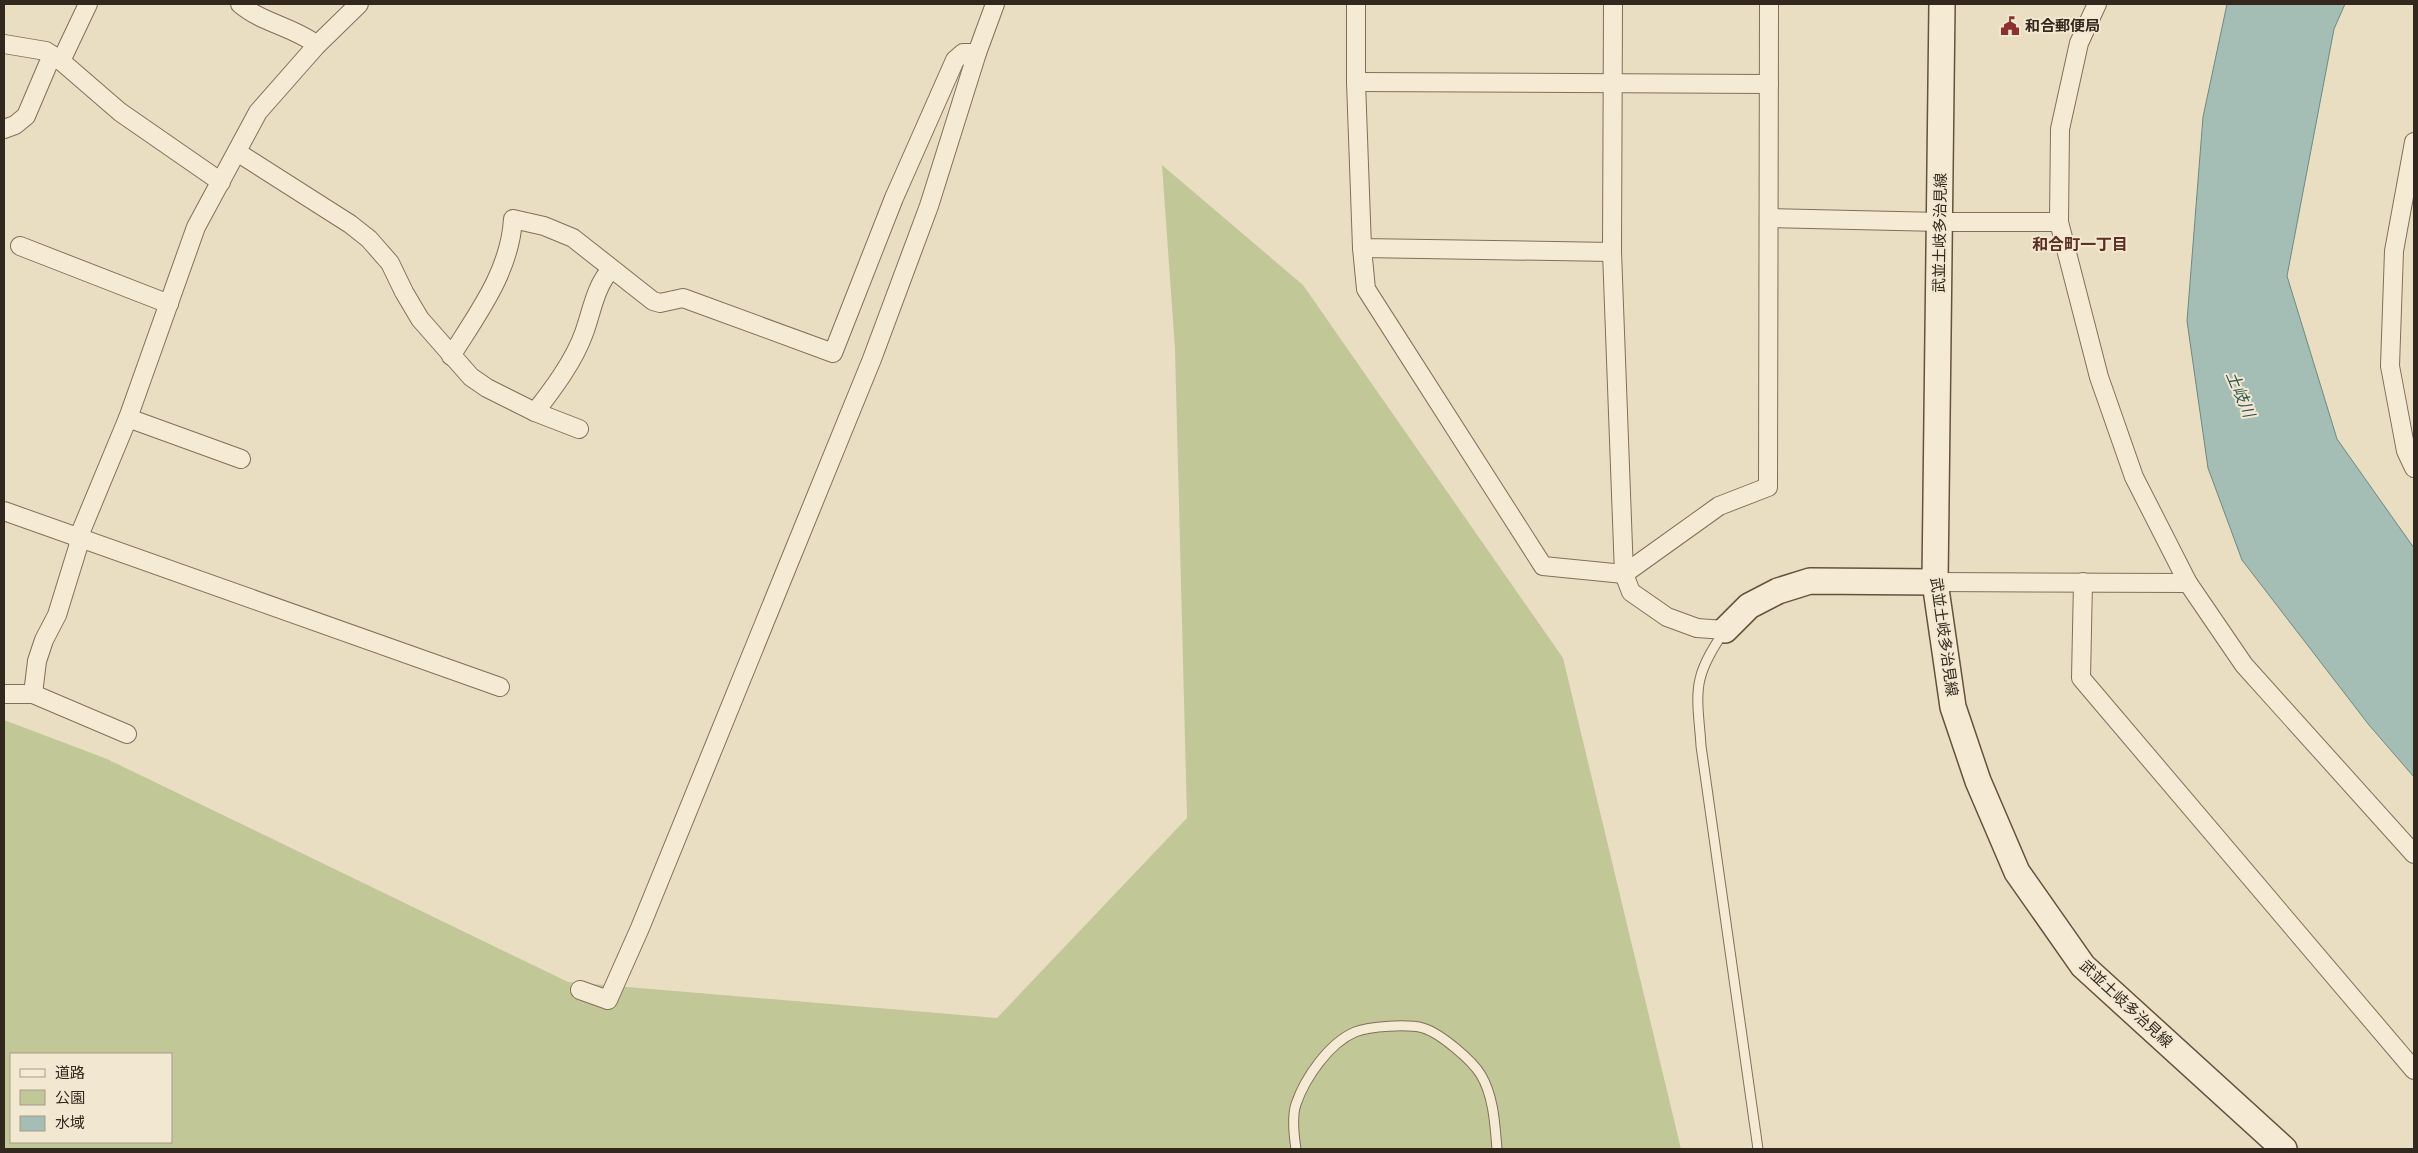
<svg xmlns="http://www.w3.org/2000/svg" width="2418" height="1153" font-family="Lora,'Noto Sans JP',serif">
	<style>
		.green { fill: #c1c797; fill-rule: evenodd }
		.water { fill: #a4bdb5; stroke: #6c8a82 }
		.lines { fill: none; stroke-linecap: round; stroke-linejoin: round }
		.lane-casing { stroke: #826f5b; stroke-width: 11 }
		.street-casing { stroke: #826f5b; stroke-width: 20 }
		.secondary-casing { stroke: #64513e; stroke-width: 28 }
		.lane { stroke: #f5ebd4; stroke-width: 9 }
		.street { stroke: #f5ebd4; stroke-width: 18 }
		.secondary { stroke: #f5ebd4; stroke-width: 25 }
		.labels { text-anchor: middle; stroke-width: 4; stroke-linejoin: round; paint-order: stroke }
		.poi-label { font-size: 15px; font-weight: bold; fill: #33281e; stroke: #f2e8d1; text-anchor: start }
		.street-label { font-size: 15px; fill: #33281e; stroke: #f2e8d1 }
		.neighbourhood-label { font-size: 16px; font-weight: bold; fill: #5c2d21; stroke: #f2e8d1 }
		.water-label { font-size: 16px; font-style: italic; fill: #2e524f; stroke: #f2e8d1 }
	</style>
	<rect width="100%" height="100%" fill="#eadec2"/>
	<path class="green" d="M1162,165L1303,285L1563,658L1681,1149H4V720L107,759L568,982L997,1018L1187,818L1175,349ZM11,1054H171V1142H11Z"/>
	<path class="water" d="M2227,4H2345L2334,29L2287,276L2337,439L2414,548V777L2369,725L2242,560L2208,468L2187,321L2203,117Z"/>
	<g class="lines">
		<g class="lane-casing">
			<g id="lane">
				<path d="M1725,630C1715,645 1704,662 1700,679C1695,699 1700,725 1701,746L1758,1149"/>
				<path d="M1296,1149C1294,1136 1292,1116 1296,1104C1305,1078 1329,1043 1355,1032C1370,1026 1408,1024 1423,1028C1440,1033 1472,1060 1481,1075C1494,1097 1495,1126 1497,1149"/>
			</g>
		</g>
		<g class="street-casing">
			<g id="street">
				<path d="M240,4C262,23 294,27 317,45"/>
				<path d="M1356,4V82L1362,248L1612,252"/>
				<path d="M1613,4L1612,252L1624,574L1631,592L1667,617L1697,628L1725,630"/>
				<path d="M2097,4L2079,43L2060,129L2059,222L2099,377L2134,477L2188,583L2244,665L2414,854"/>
				<path d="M4,44L46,51L61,61L120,112L221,182"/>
				<path d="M61,61L88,4"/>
				<path d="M1356,82L1769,84"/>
				<path d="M4,129L15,125L26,116L52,55"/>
				<path d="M2414,142L2394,251L2390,366L2406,451L2414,468"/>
				<path d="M237,152L350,224L369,239L390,263L404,292L420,319L471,377L487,388L535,412L579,429"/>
				<path d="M1769,218L1940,222H2059"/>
				<path d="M20,246L169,304"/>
				<path d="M1362,248L1366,289L1543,566L1624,574L1719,506L1768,487L1769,4"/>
				<path d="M451,356C478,313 510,271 513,219L544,226L573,238L653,301L660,303L683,298L833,353L894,198L955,60L963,53H977"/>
				<path d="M535,412C553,389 574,361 584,333C592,311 595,287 611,269"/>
				<path d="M128,418L241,459"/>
				<path d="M4,511L500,687"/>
				<path d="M1935,582L2188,583"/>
				<path d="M2083,582L2081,678L2414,1070"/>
				<path d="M4,694H33L127,734"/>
				<path d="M33,694L37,661L44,640L57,615L78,547L79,536L128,418L196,227L258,112L317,45L359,4"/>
				<path d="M580,990L608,1000L640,928L872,359L929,206L977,53L995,4"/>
			</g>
		</g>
		<g class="secondary-casing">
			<g id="secondary">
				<path d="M1942,4L1935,582L1953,707L1978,781L2017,872L2083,966L2284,1149"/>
				<path d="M1725,630L1749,606L1778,591L1810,581L1935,582"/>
			</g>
		</g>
		<use href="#lane" class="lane"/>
		<use href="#street" class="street"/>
		<use href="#secondary" class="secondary"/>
	</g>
	<defs>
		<g id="civic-bare" transform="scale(1.5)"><path d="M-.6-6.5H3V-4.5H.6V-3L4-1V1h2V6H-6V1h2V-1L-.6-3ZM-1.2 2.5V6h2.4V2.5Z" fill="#8c3031" stroke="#f2e8d1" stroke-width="2.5" paint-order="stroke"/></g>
	</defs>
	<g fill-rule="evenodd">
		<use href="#civic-bare" x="2010" y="26"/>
	</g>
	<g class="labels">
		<g class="poi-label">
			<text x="2025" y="31">和合郵便局</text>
		</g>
		<g class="street-label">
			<text transform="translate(1940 233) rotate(-89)" y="5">武並土岐多治見線</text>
			<text transform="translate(1944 637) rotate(82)" y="5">武並土岐多治見線</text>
			<text transform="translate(2126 1004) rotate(43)" y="5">武並土岐多治見線</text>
		</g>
		<g class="neighbourhood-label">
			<text x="2080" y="250">和合町一丁目</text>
		</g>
		<g class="water-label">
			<text transform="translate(2241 394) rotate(67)" y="6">土岐川</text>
		</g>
	</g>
	<rect width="2418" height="1153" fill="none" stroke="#33281e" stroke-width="10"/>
	<rect x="10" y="1053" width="162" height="90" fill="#f2e8d1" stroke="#a69b89"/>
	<rect x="20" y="1069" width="25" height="8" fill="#f5ebd4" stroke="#a69b89"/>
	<text x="55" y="1078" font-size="15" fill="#33281e">道路</text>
	<rect x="20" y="1090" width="25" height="15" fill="#c1c797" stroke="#a69b89"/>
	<text x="55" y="1103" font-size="15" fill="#33281e">公園</text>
	<rect x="20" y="1116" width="25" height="15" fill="#a4bdb5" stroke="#a69b89"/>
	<text x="55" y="1128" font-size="15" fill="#33281e">水域</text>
</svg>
